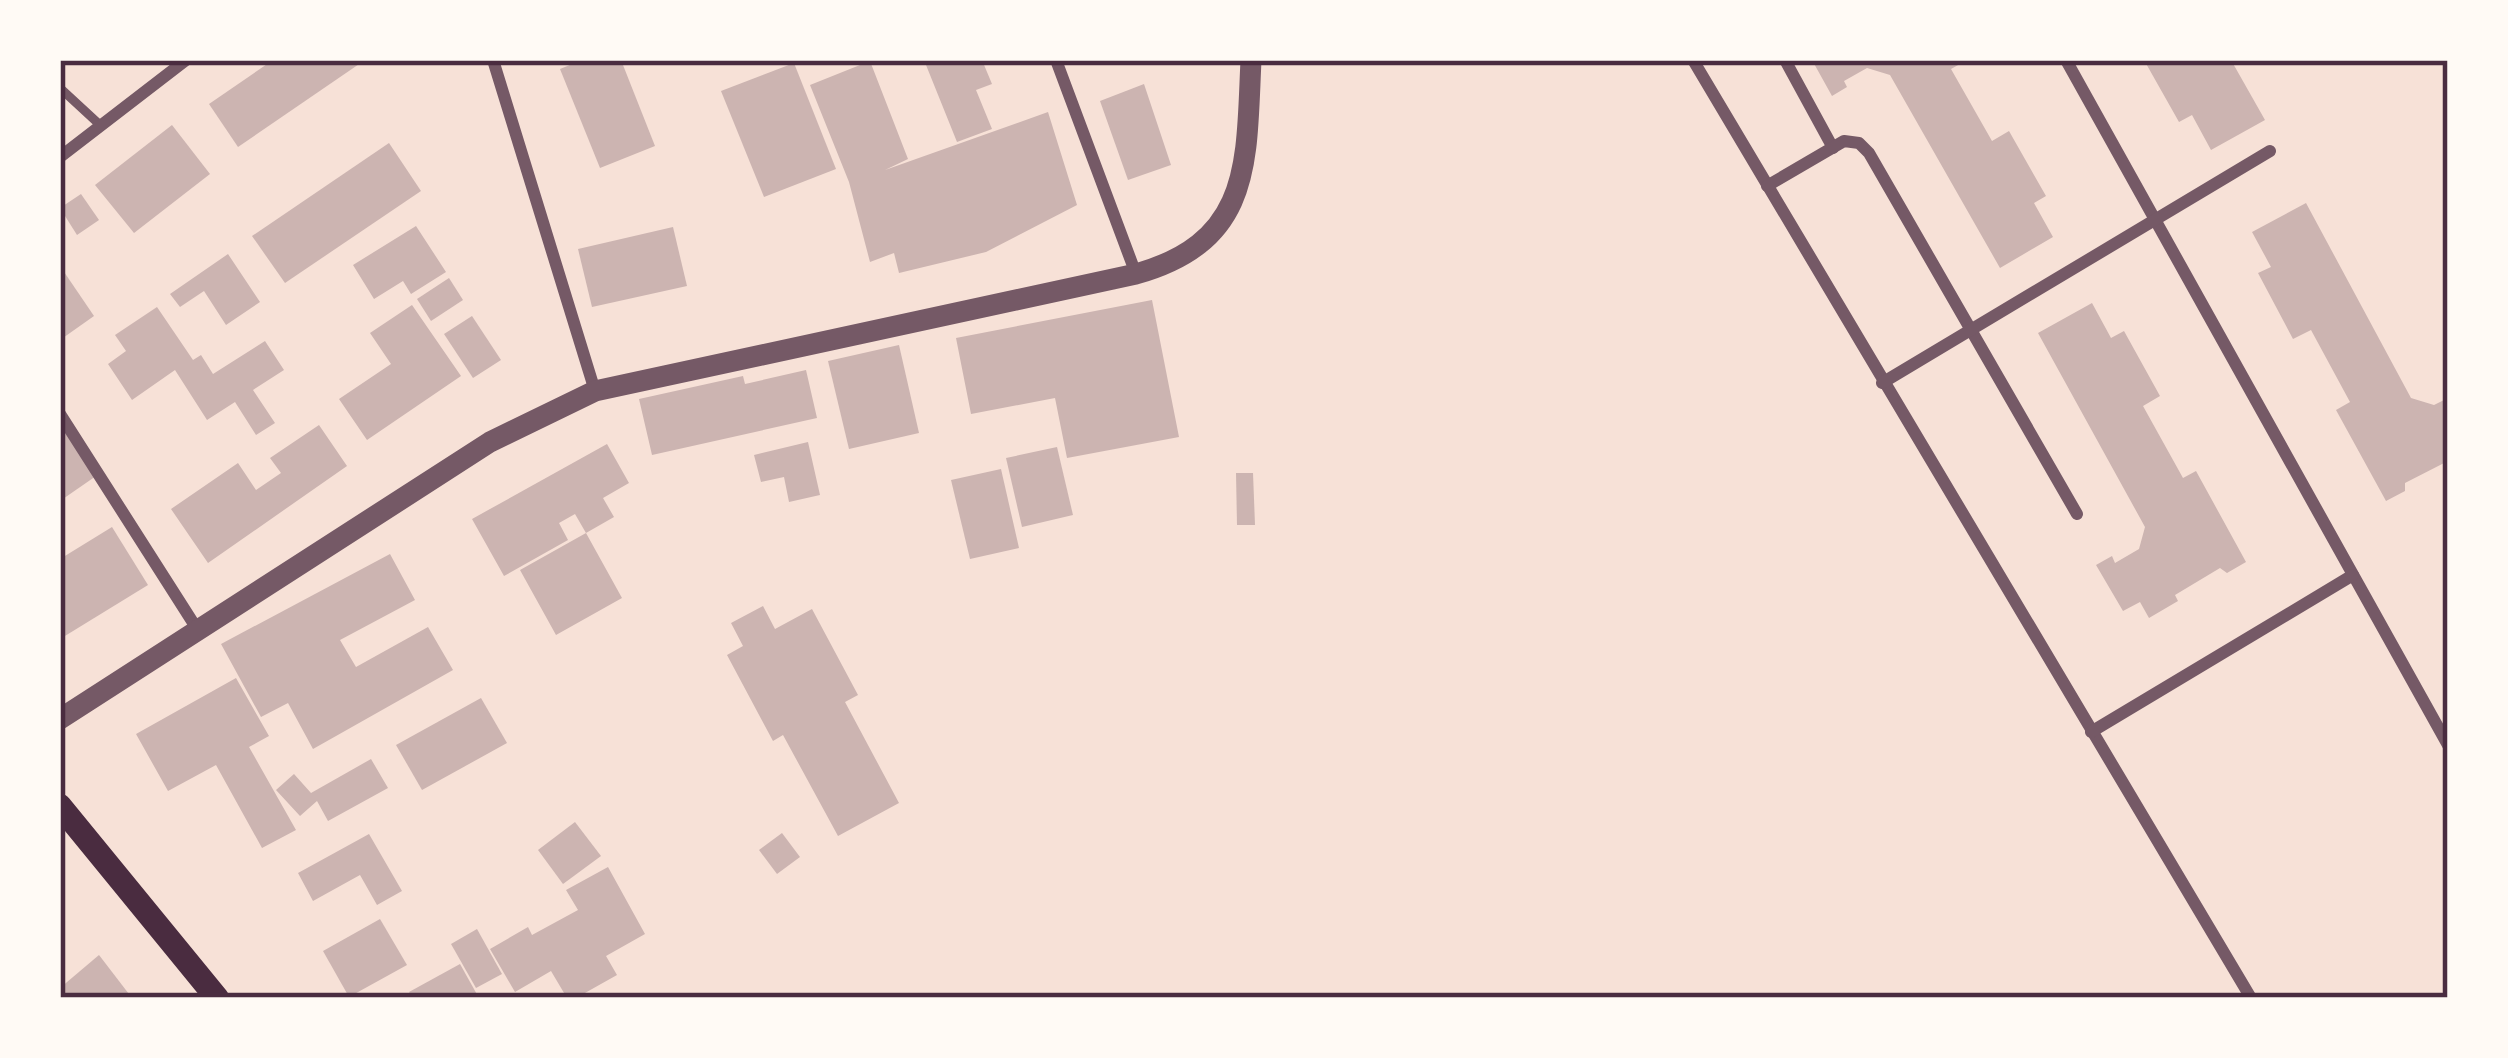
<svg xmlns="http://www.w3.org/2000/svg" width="2508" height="1058" font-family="Overpass,sans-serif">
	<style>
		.building { fill: #ccb4b1 }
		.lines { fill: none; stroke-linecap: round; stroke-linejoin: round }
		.service { stroke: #755966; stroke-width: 9 }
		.minor { stroke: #755966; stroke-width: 12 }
		.tertiary { stroke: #755966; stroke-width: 21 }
		.secondary { stroke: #4a2c40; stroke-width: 24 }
		.neatline { fill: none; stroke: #4a2c40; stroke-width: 4.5 }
	</style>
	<rect width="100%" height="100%" fill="#f7e1d7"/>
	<g class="building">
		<path d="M273,60H365L238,147L209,104Z"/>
		<path d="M582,60H621L655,146L600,168L560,69Z"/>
		<path d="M924,60H982L992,84L976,90L992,129L957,142Z"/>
		<path d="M1812,60H1967L1951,69L1992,141L2009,131L2046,196L2034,203L2053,237L2000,268L1890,75L1867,68L1844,81L1847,87L1832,96Z"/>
		<path d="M2144,60H2231L2265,120L2211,150L2192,115L2179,122Z"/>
		<path d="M870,61L908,159L885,170L1048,112L1077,205L986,252L899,273L894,253L870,262L849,182L810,85Z"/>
		<path d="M794,63L836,169L764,197L721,91Z"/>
		<path d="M1144,84L1171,165L1128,180L1100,101Z"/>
		<path d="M172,125L210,174L134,233L95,185Z"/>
		<path d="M389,143L421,191L285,283L252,236Z"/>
		<path d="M81,194L99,220L77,235L60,208Z"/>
		<path d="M2306,203L2411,398L2434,405L2448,398V461L2405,483V491L2386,501L2336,410L2350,402L2311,330L2293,339L2258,273L2271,267L2252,232Z"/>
		<path d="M416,226L446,272L411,294L403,281L374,299L353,265Z"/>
		<path d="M673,227L687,286L592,307L578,249Z"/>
		<path d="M228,254L260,302L226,325L204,291L180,307L170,294Z"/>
		<path d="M60,266L94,316L60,340Z"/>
		<path d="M449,278L463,300L431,321L417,299Z"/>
		<path d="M1152,300L1179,437L1067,458L1055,398L971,414L956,338Z"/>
		<path d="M2092,303L2111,338L2124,331L2160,396L2143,406L2183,478L2196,471L2246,562L2227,573L2220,568L2175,595L2178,601L2149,618L2140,602L2123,611L2096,565L2112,556L2115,563L2139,549L2145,527L2038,333Z"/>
		<path d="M412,305L461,376L367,440L339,399L391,364L370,333Z"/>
		<path d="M157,307L193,360L201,355L213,374L265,341L284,370L253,390L275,423L256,435L235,402L207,420L175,370L132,400L108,364L126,351L115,335Z"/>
		<path d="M472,316L501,360L473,378L444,334Z"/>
		<path d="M899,345L919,433L849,449L828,361Z"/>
		<path d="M806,370L817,418L652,455L639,399L743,376L745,384Z"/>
		<path d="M60,423L96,476L60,501Z"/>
		<path d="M319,425L347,466L208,563L171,509L238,463L256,490L281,473L270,458Z"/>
		<path d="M808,442L820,495L789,502L784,477L761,482L754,455Z"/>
		<path d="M607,444L629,483L603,498L614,517L586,533L622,598L556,635L520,570L586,533L575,514L559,523L568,540L504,576L472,519Z"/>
		<path d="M1057,447L1073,515L1022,527L1006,458Z"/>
		<path d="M1001,469L1019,548L970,559L951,480Z"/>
		<path d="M1236,473H1253L1255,525H1237Z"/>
		<path d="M112,527L148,585L60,639V559Z"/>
		<path d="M390,554L415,600L340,640L356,667L428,627L453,670L313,749L288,703L261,717L221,644Z"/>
		<path d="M763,606L775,629L812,609L858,695L845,702L899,803L838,836L783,735L773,741L727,655L743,646L731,623Z"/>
		<path d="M236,678L269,736L249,747L296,830L262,848L216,765L168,791L136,734Z"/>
		<path d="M481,698L507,743L422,790L396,745Z"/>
		<path d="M371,759L388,788L328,821L317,801L300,816L276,790L294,774L311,793Z"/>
		<path d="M575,822L601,856L563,884L538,850Z"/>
		<path d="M782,833L800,857L777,874L759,850Z"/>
		<path d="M369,834L402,891L377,905L360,875L313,901L298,873Z"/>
		<path d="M608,867L645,934L606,956L617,975L576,998H567L551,971L515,992L490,949L528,927L532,935L578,910L566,890Z"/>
		<path d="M380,919L407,965L349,997L323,951Z"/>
		<path d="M477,929L502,974L476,988L451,944Z"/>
		<path d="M99,955L132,998H68L60,988Z"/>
		<path d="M460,964L479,998H413L409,992Z"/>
	</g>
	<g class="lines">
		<path class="service" d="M60,88L99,124"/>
		<g class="minor">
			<path d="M493,60L595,391"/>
			<path d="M1056,60L1136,274"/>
			<path d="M1693,60L2251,998"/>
			<path d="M1785,60L1833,148"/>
			<path d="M2066,60L2448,745"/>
			<path d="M60,157L186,60"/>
			<path d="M1767,186L1844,141L1859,143L1869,153L2077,514"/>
			<path d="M1882,383L2270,151"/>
			<path d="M60,414L199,632"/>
			<path d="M2091,732L2353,575"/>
		</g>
		<path class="tertiary" d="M60,719L490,442L595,391L1136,274C1253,241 1246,162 1251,60"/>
		<path class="secondary" d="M60,806L217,998"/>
	</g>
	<rect width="2508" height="1058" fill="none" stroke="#fffaf5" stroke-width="126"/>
	<rect x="63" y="63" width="2382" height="932" class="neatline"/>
</svg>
